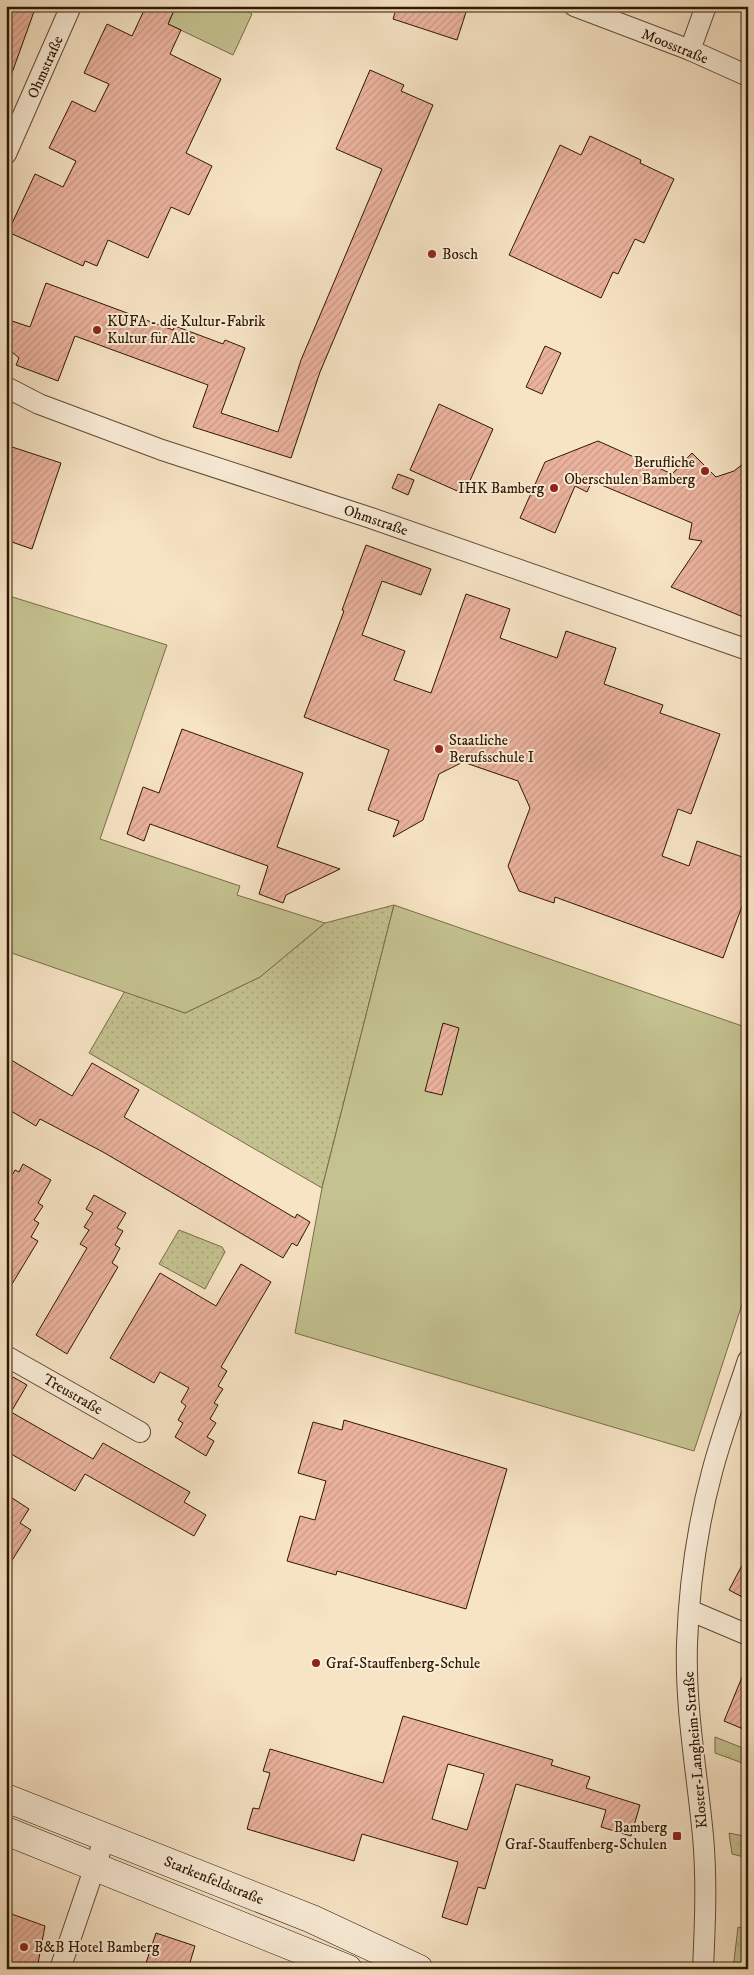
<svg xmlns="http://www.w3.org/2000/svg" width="754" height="1975" font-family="'IM FELL DW Pica',serif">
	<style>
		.grass { fill: url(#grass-tufts); stroke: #7a6c48 }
		.park { fill: url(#park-dots); stroke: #7a6c48 }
		.pitch { fill: #c4c290; stroke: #7a6c48 }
		.building { fill: url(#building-hatch); stroke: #2f1700; fill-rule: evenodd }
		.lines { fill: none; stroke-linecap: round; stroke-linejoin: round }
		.street-casing { stroke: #614a31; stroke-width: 22 }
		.secondary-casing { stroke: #2f1700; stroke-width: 29 }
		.street { stroke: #faedd9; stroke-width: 20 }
		.secondary { stroke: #faedd9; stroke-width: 28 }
		.poi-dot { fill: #8f2418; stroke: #faedd9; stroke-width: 2 }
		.labels { text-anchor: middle; stroke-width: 4; stroke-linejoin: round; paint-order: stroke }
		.street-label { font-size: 15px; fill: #2f1700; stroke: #faedd9 }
		.poi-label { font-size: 15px; fill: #2f1700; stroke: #faedd9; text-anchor: start }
	</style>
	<defs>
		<pattern id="grass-tufts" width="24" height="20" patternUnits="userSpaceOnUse" patternTransform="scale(1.25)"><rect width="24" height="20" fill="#c4c290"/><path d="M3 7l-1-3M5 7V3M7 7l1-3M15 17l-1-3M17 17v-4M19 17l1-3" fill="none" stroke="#a9a67a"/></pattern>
		<pattern id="park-dots" width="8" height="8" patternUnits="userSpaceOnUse" patternTransform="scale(1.25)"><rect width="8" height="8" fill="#c4c290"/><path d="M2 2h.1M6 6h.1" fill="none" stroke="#a9a67a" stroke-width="1.8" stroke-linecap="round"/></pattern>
		<pattern id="building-hatch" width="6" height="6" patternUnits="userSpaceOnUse" patternTransform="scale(1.25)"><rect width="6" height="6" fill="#ebb39e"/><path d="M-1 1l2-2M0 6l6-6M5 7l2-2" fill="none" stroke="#ca9986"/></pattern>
	</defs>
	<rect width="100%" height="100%" fill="#f7e4c5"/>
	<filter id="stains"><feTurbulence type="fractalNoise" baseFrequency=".004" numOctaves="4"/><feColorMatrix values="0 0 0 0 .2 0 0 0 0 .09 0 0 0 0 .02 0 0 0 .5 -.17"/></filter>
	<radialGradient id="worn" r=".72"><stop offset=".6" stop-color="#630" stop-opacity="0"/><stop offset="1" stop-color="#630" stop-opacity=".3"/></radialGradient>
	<g class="grass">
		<path d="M715,1737L748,1750V1765L715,1753Z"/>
		<path d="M729,1833L748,1837V1858L732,1854Z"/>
		<path d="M738,1927L748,1930V1969H733Z"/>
	</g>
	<g class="park">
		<path d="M394,905L322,1188L89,1053L125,991L185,1013L260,977L325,923Z"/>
		<path d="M179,1230L222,1247L225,1252L205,1289L159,1264Z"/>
	</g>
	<g class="pitch">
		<path d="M176,6H237L252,14L233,55L168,24Z"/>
		<path d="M6,595L167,645L100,839L240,886L237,895L325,923L260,977L185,1013L6,951Z"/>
		<path d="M394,905L748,1028V1286L694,1451L295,1333L322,1188Z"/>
	</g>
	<g class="building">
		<path d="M6,6H36L8,84H6Z"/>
		<path d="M146,6H176L168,24L181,30L170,54L221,79L186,153L212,166L189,215L171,207L148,258L108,240L97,266L85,261L83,266L8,232L35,174L63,187L76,161L49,148L72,101L95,112L109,84L84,73L107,24L132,36Z"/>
		<path d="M397,6H468L457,40L393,19Z"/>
		<path d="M370,70L404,85L401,91L433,105L320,372L291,458L193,427L208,385L75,336L58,381L16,365L19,358L6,347V319L30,327L46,283L173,330L175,326L223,344L225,340L245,348L221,413L278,432L301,360L382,169L336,149Z"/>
		<path d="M590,136L641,160L640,163L674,179L644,243L635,239L618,274L613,272L601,298L509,255L560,145L581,155Z"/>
		<path d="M545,346L561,353L542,394L526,387Z"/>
		<path d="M439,404L493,429L464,494L410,470Z"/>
		<path d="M598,441L672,474L692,453L716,477L734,471L748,460V619L671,587L702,541L689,539L692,523L592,481L587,492L575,486L555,533L520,518L545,462Z"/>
		<path d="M6,445L61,463L32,549L6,540Z"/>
		<path d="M398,474L414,480L408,495L392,488Z"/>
		<path d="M366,545L431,569L421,595L382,581L362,635L405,651L394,680L431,693L466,594L510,609L500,638L557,658L566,631L616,648L604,684L663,705L660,713L720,734L691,814L678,809L662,856L689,866L697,841L748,859V890L723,958L555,897L554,903L519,891L508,866L530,808L518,781L463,762L439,774L423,820L393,837L399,821L368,810L389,750L304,717L344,611L342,610Z"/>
		<path d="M182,729L303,773L277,847L340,869L286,895L283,903L259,894L268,866L150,824L144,841L127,834L143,787L159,793Z"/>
		<path d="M443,1023L459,1028L442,1095L425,1091Z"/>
		<path d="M6,1057L72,1096L92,1063L139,1090L124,1117L295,1218L297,1214L310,1222L297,1246L292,1243L283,1258L103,1152L40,1119L36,1126L6,1108Z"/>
		<path d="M23,1164L51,1180L38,1203L43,1206L34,1220L39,1223L31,1237L38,1241L6,1294V1199L13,1188L7,1184L15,1170L19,1172Z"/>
		<path d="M94,1195L126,1213L117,1228L123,1231L115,1245L120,1248L112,1263L118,1267L67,1354L36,1335L87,1248L80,1244L89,1230L84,1227L93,1213L86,1209Z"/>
		<path d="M241,1264L271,1282L221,1367L227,1371L218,1386L223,1389L214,1403L218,1405L210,1419L216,1423L207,1437L214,1441L206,1456L175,1437L183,1423L178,1420L186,1406L181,1402L189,1388L160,1372L154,1383L110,1358L160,1273L216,1306Z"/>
		<path d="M13,1377L27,1385L11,1412L93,1459L103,1443L190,1492L184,1502L206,1515L194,1536L85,1474L75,1491L6,1451V1389Z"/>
		<path d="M344,1420L507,1469L466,1609L337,1571L336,1575L287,1561L300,1516L315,1520L326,1481L298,1473L313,1422L342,1430Z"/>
		<path d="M6,1494L29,1509L20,1523L31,1530L6,1570Z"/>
		<path d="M748,1554V1600L729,1590Z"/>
		<path d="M747,1665H748V1731L724,1721Z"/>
		<path d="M403,1716L553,1760L551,1765L590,1777L586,1788L640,1805L631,1836L601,1827L606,1810L516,1784L485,1889L478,1887L467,1925L442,1917L458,1862L362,1834L354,1861L247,1829L253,1808L259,1809L270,1773L263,1771L270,1749L383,1783ZM448,1764L484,1774L467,1830L432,1819Z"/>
		<path d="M6,1912L45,1926L37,1969H6Z"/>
		<path d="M156,1933L195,1946L188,1969H144Z"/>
	</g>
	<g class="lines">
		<g class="street-casing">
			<g id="street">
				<path d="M574,6L690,50L748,76"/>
				<path d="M690,50L706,6"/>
				<path d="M6,154L71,6"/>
				<path d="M6,387L39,404L162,450L371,518L748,650"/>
				<path d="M6,1356L140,1432"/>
				<path d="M689,1610L748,1635"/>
				<path d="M60,1969L105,1837"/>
				<path d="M703,1969C705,1925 707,1880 703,1836C697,1772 685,1709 687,1644C689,1586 697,1528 712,1472C722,1434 736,1397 748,1360"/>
			</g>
		</g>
		<g class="secondary-casing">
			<g id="secondary">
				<path d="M6,1798L312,1919L419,1969"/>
				<path d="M6,1831L348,1969"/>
			</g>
		</g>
		<use href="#street" class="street"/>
		<use href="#secondary" class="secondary"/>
	</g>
	<g class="poi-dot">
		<circle cx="432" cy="254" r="5"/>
		<circle cx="97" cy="330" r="5"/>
		<circle cx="705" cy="471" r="5"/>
		<circle cx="554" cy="488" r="5"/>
		<circle cx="439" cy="749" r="5"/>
		<circle cx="316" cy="1663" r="5"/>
		<rect x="672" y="1831" width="10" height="10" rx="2.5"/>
		<circle cx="24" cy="1947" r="5"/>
	</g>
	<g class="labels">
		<g class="street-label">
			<text transform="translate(675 46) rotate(22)" y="5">Moosstraße</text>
			<text transform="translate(45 67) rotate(-66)" y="5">Ohmstraße</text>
			<text transform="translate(376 520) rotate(19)" y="5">Ohmstraße</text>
			<text transform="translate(73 1394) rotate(30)" y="5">Treustraße</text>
			<text transform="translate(695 1750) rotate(-95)" y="5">Kloster-Langheim-Straße</text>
			<text transform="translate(214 1880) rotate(22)" y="5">Starkenfeldstraße</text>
		</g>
		<g class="poi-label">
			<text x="442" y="259">Bosch</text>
			<text x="107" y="326">KUFA - die Kultur-Fabrik<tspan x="107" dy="17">Kultur für Alle</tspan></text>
			<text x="695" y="467" text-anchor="end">Berufliche<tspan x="695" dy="17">Oberschulen Bamberg</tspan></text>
			<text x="544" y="493" text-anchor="end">IHK Bamberg</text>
			<text x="449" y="745">Staatliche<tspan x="449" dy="17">Berufsschule I</tspan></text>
			<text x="326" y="1668">Graf-Stauffenberg-Schule</text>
			<text x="667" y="1832" text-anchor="end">Bamberg<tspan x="667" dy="17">Graf-Stauffenberg-Schulen</tspan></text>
			<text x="34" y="1952">B&amp;B Hotel Bamberg</text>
		</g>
	</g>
	<rect width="754" height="1975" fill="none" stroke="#f7e4c5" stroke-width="25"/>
	<rect x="8" y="8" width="739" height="1960" fill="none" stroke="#2f1700" stroke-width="2.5"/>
	<rect x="12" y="12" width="729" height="1950" fill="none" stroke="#2f1700"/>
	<rect width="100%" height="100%" filter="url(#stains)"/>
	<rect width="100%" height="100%" fill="url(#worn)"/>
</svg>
